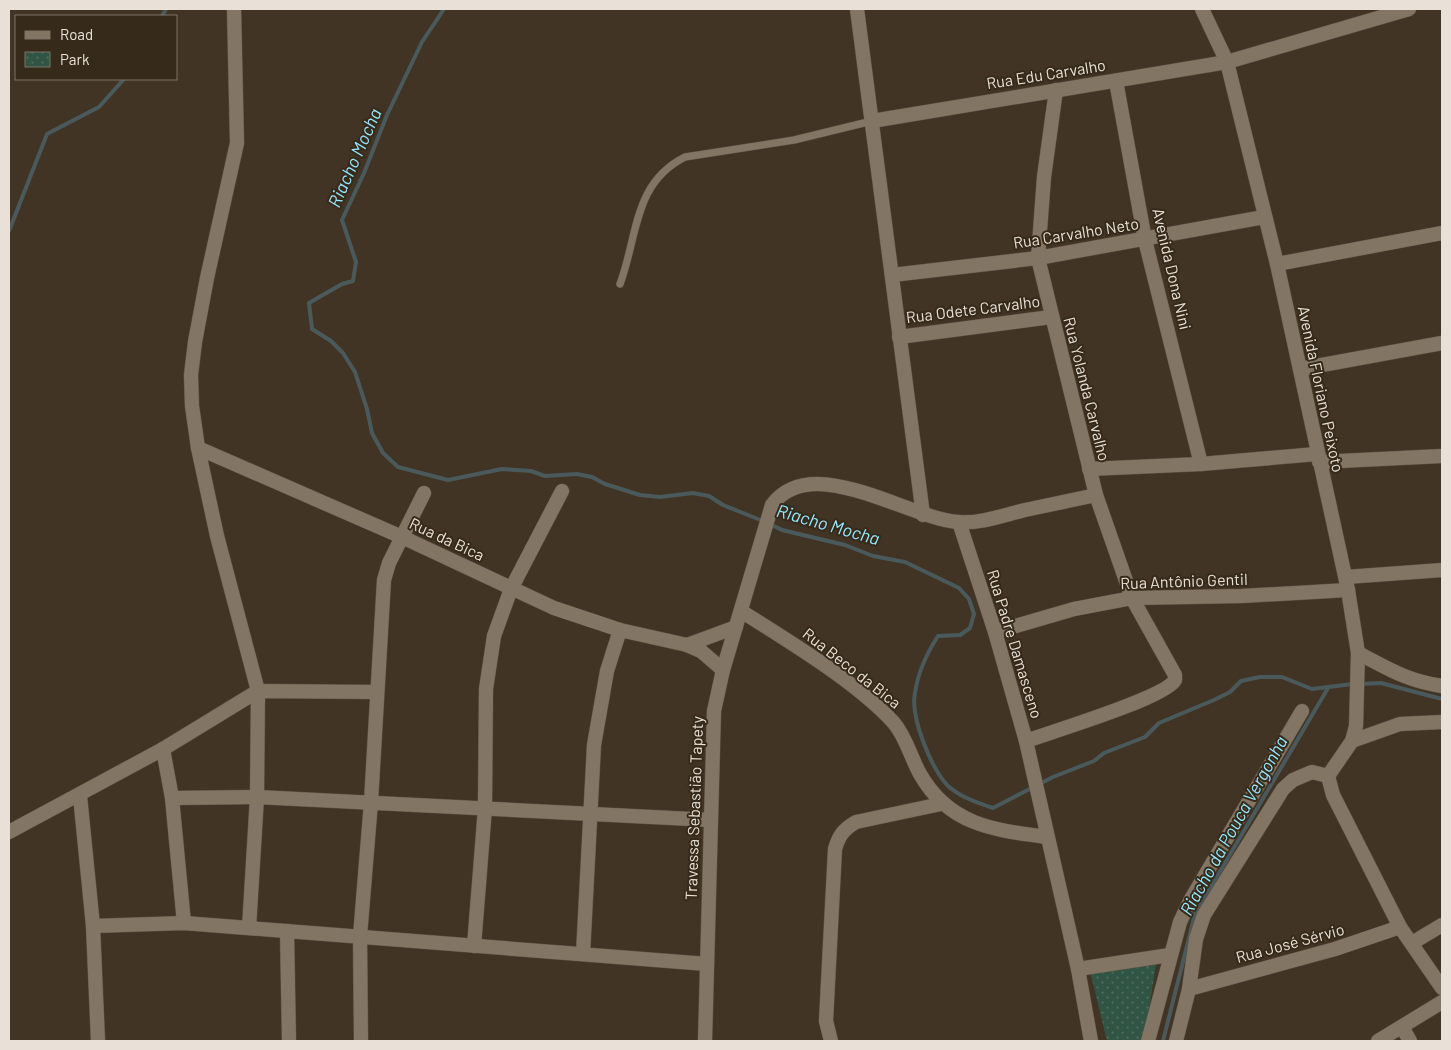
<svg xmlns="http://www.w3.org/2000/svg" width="1451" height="1050" font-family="Barlow,sans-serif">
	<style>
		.park { fill: url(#park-dots) }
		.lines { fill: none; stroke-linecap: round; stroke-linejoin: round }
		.stream { stroke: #4a5a5c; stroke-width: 4 }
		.service-casing { stroke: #5d5245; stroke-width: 8 }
		.minor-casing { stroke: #5d5245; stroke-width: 15 }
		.service { stroke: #837563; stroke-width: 7 }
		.minor { stroke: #837563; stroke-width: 14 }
		.labels { text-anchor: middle; stroke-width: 4; stroke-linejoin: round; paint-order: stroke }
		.street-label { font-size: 16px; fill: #e9e1d7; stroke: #362a1a }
		.water-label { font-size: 18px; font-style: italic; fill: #95e8ff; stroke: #362a1a }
	</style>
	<defs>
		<pattern id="park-dots" width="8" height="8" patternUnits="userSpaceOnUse" patternTransform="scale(1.25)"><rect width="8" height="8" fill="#305545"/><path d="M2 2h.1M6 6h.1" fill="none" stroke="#4e6d5f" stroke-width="1.8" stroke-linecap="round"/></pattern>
	</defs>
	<rect width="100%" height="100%" fill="#413424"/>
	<path class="park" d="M1156,964L1144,1041H1107L1090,971Z"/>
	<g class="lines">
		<g class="stream">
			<path d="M444,9L422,42L387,115L364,173L342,220L356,262L353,281L342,284L309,303L312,329L331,341L343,353L355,372L367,409L372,433L383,453L398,467L448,480L502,469L531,471L545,476L577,474L592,477L605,484L640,495L660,497L693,493L709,496L723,505L763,521"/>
			<path d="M162,16L166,9"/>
			<path d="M9,231L47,134L99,107L124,79"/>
			<path d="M770,524L782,530L845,545L873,556L905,562L959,588L969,599L974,614L970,628L960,635L938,636C927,653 918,672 915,693C910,717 931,768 948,786C960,797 978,803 993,808L1053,777L1094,761L1104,753L1145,737L1159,723L1214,700L1230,692L1241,681L1260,677H1282L1312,689L1353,684"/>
			<path d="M1360,684L1381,683L1442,699"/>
			<path d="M1163,1041L1195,914L1328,688"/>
		</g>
		<g class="service-casing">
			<path id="service" d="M620,284C638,236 633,183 685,157L794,140L872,121"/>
		</g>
		<g class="minor-casing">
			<g id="minor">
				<path d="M234,9L237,143L207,278L195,342L191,375L192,406L198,448L217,536L258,691L257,797L249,928"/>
				<path d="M857,9L923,515"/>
				<path d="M1202,9L1227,62L1277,264L1348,590L1358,653L1356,726L1352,741L1328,776"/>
				<path d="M1116,81L1145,240L1201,464"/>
				<path d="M872,121L1227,62L1409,9"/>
				<path d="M1277,264L1442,233"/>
				<path d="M892,275L1038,258L1264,217"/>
				<path d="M899,337L1051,317"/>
				<path d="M1300,369L1442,343"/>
				<path d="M198,448L402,537L554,608L620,630L687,645L701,651L723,670"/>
				<path d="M1319,462L1442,456"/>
				<path d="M1089,469L1201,464L1317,454"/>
				<path d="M959,522L995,632L1026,741L1078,969L1091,1041"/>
				<path d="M1346,577L1442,570"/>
				<path d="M741,611C788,641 857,682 894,723C906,737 911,758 920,774C949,825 993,830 1047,837"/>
				<path d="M995,632L1074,609L1132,598L1242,596L1348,590"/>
				<path d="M687,645L736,627"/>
				<path d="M1358,653C1389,669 1407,681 1442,686"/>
				<path d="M1026,741C1051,732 1165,698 1175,680V675L1132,598L1096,495L1038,258L1044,177L1056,90"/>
				<path d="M1352,741L1400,724L1442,722"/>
				<path d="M163,749L172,798L184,923"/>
				<path d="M1328,776L1333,795L1400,927L1442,988"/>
				<path d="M80,796L93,926L98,1041"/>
				<path d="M172,798L257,797L711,820"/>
				<path d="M9,832L163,749L258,691L377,692"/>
				<path d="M93,926L184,923L707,964"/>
				<path d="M287,931L289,1041"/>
				<path d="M1412,943L1442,925"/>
				<path d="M474,946L485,808L486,689L494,636L511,589L562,491"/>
				<path d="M583,954L594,745L607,671L620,630"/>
				<path d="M1078,969L1170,955"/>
				<path d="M1189,989L1335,949L1400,927"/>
				<path d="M1402,1027L1410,1041"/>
				<path d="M361,1041L360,936L371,802L384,580L389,563L424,493"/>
				<path d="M705,1041L714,711L723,670L772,505C812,451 907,518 958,522C980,524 1004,515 1025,510C1049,505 1073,500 1096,495"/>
				<path d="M831,1041L826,1021L835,849C839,835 844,829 856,822L941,804"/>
				<path d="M1148,1041L1180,922L1191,899L1302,711"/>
				<path d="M1176,1041L1189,989L1196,939L1204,915L1283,789L1293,780L1312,772L1328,776"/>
				<path d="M1378,1041L1442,1002"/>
			</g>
		</g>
		<use href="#service" class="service"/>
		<use href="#minor" class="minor"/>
	</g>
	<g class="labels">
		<g class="street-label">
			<text transform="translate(1046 74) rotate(-9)" y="6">Rua Edu Carvalho</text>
			<text transform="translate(1076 233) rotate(-9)" y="6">Rua Carvalho Neto</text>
			<text transform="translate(1172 269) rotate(77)" y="6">Avenida Dona Nini</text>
			<text transform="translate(973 309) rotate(-7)" y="6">Rua Odete Carvalho</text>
			<text transform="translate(1087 389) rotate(76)" y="6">Rua Yolanda Carvalho</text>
			<text transform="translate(1321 389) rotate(78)" y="6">Avenida Floriano Peixoto</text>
			<text transform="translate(447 539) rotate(25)" y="6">Rua da Bica</text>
			<text transform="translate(1184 581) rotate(-2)" y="6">Rua Antônio Gentil</text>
			<text transform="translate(1015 644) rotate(73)" y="6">Rua Padre Damasceno</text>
			<text transform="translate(852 668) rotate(38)" y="6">Rua Beco da Bica</text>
			<text transform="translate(694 808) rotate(-88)" y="6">Travessa Sebastião Tapety</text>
			<text transform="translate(1290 943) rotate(-15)" y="6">Rua José Sérvio</text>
		</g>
		<g class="water-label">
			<text transform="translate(355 158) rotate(-66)" y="6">Riacho Mocha</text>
			<text transform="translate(828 525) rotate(16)" y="6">Riacho Mocha</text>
			<text transform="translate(1234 826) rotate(-61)" y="6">Riacho da Pouca Vergonha</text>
		</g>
	</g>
	<rect width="1451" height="1050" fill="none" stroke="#e9e1d7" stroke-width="20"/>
	<rect x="15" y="15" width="162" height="65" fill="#362a1a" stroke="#7e7366"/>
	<rect x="25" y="31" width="25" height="8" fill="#837563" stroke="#7e7366"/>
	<text x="60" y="40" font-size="15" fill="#e9e1d7">Road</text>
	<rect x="25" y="52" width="25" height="15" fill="url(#park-dots)" stroke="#7e7366"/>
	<text x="60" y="65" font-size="15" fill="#e9e1d7">Park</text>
</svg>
